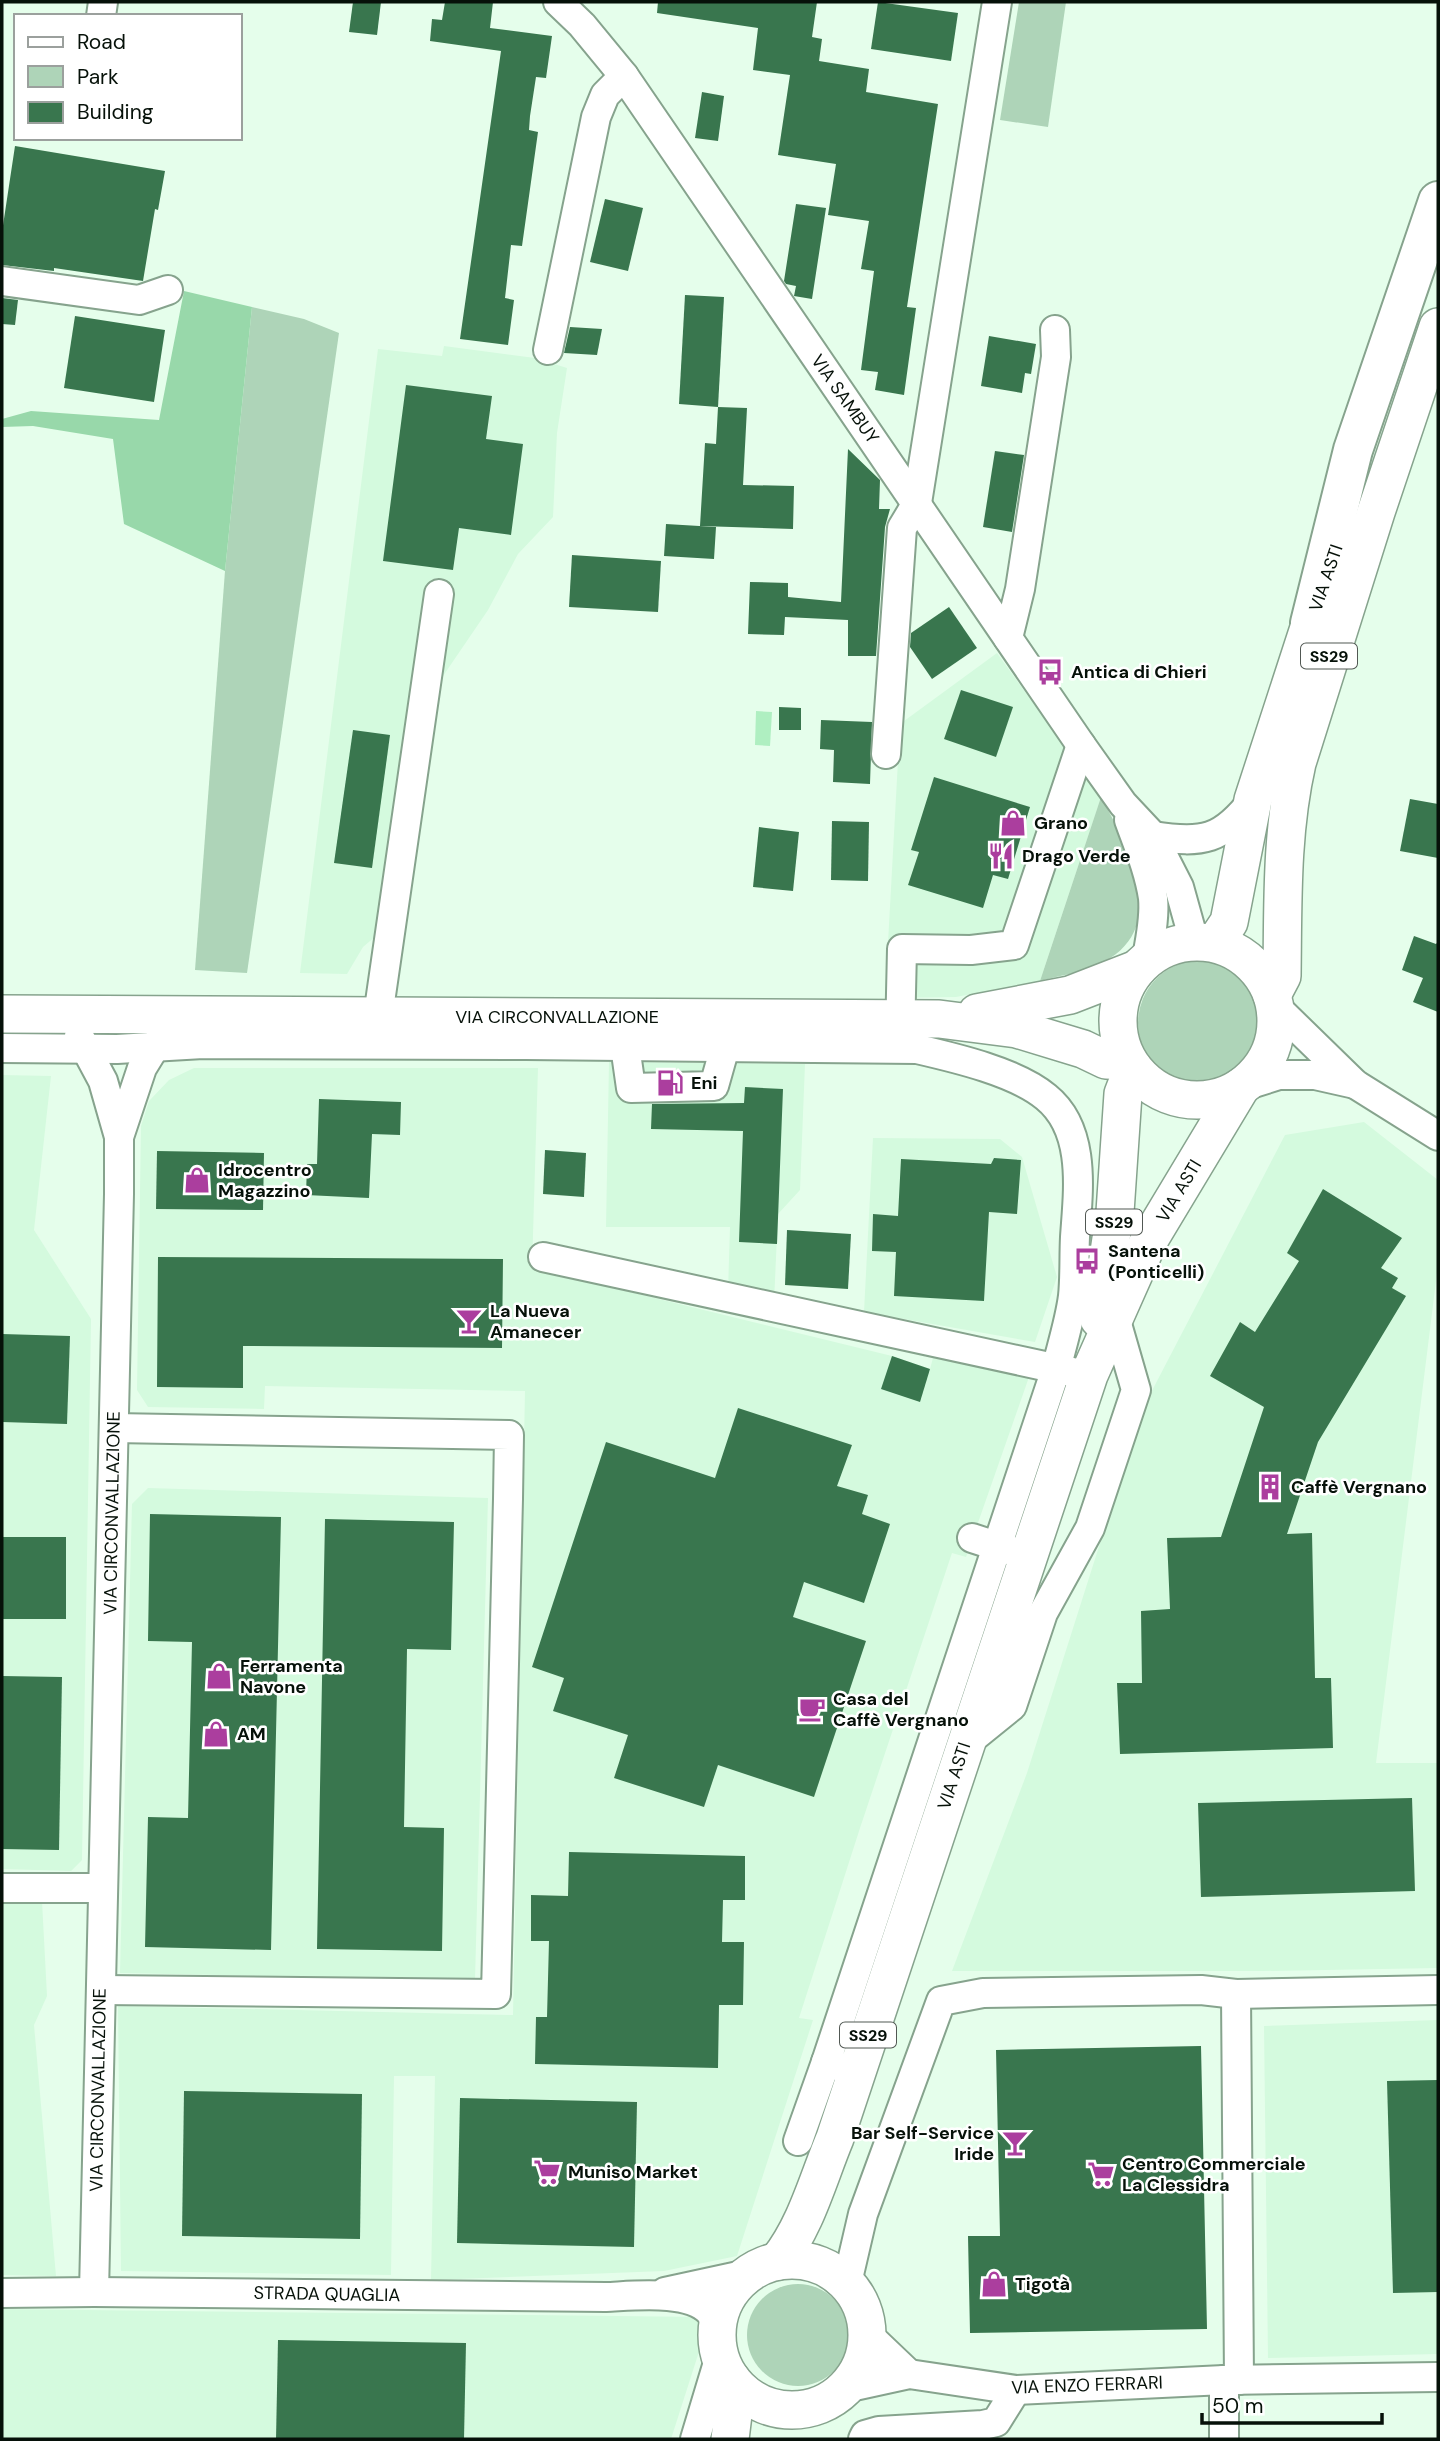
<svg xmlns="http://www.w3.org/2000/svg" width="1440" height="2441" font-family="'DM Sans',sans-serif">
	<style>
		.built { fill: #d4fade }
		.green { fill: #aed4b8 }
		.forest { fill: #98d8aa }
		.water { fill: #afefc1 }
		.building { fill: #39764e }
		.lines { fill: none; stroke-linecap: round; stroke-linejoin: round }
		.minor-casing { stroke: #86a38d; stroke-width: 32 }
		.major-casing { stroke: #86a38d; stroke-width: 40 }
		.highway-casing { stroke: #86a38d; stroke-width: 42 }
		.minor { stroke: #fff; stroke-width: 28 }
		.major { stroke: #fff; stroke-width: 37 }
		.highway { stroke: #fff; stroke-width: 38 }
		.labels { text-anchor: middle; stroke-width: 5; stroke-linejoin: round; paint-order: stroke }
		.shield { fill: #fff; stroke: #515853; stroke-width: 2 }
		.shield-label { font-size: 16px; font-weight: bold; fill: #061109 }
		.street-label { font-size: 18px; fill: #061109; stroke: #fff }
		.poi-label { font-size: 18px; font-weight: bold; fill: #061109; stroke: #fff; text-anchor: start }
	</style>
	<rect width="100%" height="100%" fill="#e5feeb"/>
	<g class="built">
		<path d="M444,346L535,358L567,368L557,433L553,517L518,554L488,610L441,679L383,930L363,947L347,974L300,973L378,349L442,356Z"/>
		<path d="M997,653L1101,797L1040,981L956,997L885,998L900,724Z"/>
		<path d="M609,1062L805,1064L800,1190L778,1214L774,1302L728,1291L730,1227H606Z"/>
		<path d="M194,1068H538L532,1268L892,1356L930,1369L933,1358L1029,1377L966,1557L952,1553L860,1828L799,2018L813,2020L737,2256L664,2271L431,2280L435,2076H394L391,2275L121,2271L118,2006L513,2015L525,1391L265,1386L264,1409L148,1407L137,1390L141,1126L149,1101L169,1080Z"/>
		<path d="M2,1075L51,1076L34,1230L91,1319L82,1860L71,1871L2,1869Z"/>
		<path d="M1364,1122L1438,1180V1265L1376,1763H1438V1968L1263,1971H952L1027,1773L1143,1408L1285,1135Z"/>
		<path d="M873,1138L1000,1139L1022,1157L1057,1277L1035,1342L864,1312Z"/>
		<path d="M148,1488L488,1498L475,1980L120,1973L132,1504Z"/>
		<path d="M42,1901L47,1996L34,2025L56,2276L2,2275V1904Z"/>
		<path d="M1438,2020V2354L1268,2358L1264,2026Z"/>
		<path d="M2,2309L703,2317L704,2336L671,2439H2Z"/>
	</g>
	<g class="green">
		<path d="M1019,2H1066L1048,127L1000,120Z"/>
		<path d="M252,307L304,319L339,333L247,973L195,970L225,571Z"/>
		<path d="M1101,797C1129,848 1174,932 1097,965C1079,973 1058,976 1040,981Z"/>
		<circle cx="1201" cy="1023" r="63"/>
		<circle cx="798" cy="2335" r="51"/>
	</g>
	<path class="forest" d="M184,291L252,307L225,571L124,524L113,439L33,426L2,427V419L31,411L159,420Z"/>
	<path class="water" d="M756,711L772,712L770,746L755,745Z"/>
	<g class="building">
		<path d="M353,2H381L377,35L349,32Z"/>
		<path d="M445,2H493L490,28L552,36L546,78L536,77L530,116L529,130L538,132L522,246L511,245L505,298L514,300L508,345L460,339L501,51L430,41L432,19L442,20Z"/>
		<path d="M658,2H817L812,37L822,39L819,61L869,69L866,92L938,104L907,307L916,308L904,395L875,390L878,372L861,370L874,271L861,269L869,221L828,215L836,164L778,155L790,75L753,70L758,28L657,13Z"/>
		<path d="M878,2L958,13L951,61L871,49Z"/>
		<path d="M702,92L724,96L718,141L695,138Z"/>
		<path d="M15,146L165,171L158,210L155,209L143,281L54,268V271L2,265V232Z"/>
		<path d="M605,199L643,208L628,271L590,262Z"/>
		<path d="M796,204L826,208L812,299L794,296L796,286L786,284L784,281Z"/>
		<path d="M685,295L724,297L718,407L679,404Z"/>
		<path d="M2,298L18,300L15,325L2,324Z"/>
		<path d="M75,316L165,330L154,402L64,388Z"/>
		<path d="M570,327L602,329L597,355L564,353Z"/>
		<path d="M989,336L1036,344L1031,374L1025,373L1022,393L981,386Z"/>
		<path d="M406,385L492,396L486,439L523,444L511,535L459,528L453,570L383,561Z"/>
		<path d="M718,407L747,408L743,485L794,486L793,529L700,526L705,443L716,444Z"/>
		<path d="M848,449L880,480L879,509H890L885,527L876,656H848V620L785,617L784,635L748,634L750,582L788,583V597L841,602Z"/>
		<path d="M995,451L1024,455L1012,532L983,527Z"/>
		<path d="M666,524L716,527L714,559L664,556Z"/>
		<path d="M572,555L661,561L658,612L569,607Z"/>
		<path d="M949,607L977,648L932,679L910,647L911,633Z"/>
		<path d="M961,690L1013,707L996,757L944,739Z"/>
		<path d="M779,707L801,708V730H779Z"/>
		<path d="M821,720L872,722L870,784L833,782L834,750L820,749Z"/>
		<path d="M353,730L390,735L372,868L334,863Z"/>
		<path d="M934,777L1030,807L1008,879L993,875L983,908L908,885L919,852L911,850Z"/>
		<path d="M1410,799L1438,804V858L1400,851Z"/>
		<path d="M832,821L869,822L868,881L831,880Z"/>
		<path d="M759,827L799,832L793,891L753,887Z"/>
		<path d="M1414,936L1436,944L1438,942V1012L1413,1002L1423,978L1402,970Z"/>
		<path d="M745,1087L783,1089L777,1244L739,1242L743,1131L651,1129L652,1104L744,1103Z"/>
		<path d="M319,1099L401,1102L400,1135L372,1134L369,1198L306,1195L307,1164H317Z"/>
		<path d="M545,1150L586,1153L584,1197L543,1194Z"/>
		<path d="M157,1151L264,1153L263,1210L156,1209Z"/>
		<path d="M994,1158L1021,1160L1017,1214L989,1212L984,1301L894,1296L896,1252L872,1251L873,1214L898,1216L901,1159L991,1164Z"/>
		<path d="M1323,1189L1402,1238L1381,1268L1398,1278L1392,1288L1406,1296L1318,1442L1287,1534L1312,1533L1315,1678H1331L1333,1748L1120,1754L1117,1683H1142L1141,1611L1170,1609L1167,1538L1221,1537L1264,1407L1210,1376L1240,1322L1255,1332L1299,1261L1287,1253Z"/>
		<path d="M787,1230L851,1234L848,1289L785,1285Z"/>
		<path d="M158,1257L503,1259L502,1348L243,1346V1388L157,1387Z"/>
		<path d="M2,1334L70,1336L67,1424L2,1422Z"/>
		<path d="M892,1356L930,1369L920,1402L881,1389Z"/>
		<path d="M738,1408L852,1445L837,1486L868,1495L862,1514L890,1524L864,1603L804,1582L793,1617L866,1641L814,1797L718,1765L704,1807L614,1778L628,1735L553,1711L564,1678L532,1667L606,1442L715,1478Z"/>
		<path d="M150,1514L281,1517L271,1950L145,1947L148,1817L188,1818L192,1642L148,1641Z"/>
		<path d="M325,1519L454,1522L451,1650L407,1649L404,1827L444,1828L442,1951L317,1949Z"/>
		<rect x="2" y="1537" width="64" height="82"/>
		<path d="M2,1676L62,1677L59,1850L2,1849Z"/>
		<path d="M1412,1798L1415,1891L1201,1897L1198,1803Z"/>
		<path d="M569,1852L745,1856V1900H723L722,1942H744L743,2005H719L718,2068L535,2064L536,2017H547L549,1941H531V1895L568,1896Z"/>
		<path d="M1201,2046L1207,2329L970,2333L968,2236H1000L996,2050Z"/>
		<path d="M1438,2080V2292L1393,2293L1387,2081Z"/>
		<path d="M184,2091L362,2094L360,2239L182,2236Z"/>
		<path d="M460,2098L637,2102L634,2247L457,2243Z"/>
		<path d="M278,2340L466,2343L464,2439H276Z"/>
	</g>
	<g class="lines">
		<g class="minor-casing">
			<g id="minor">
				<path d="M558,2L582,25L624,76L1081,745L1123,804L1153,836L1179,887L1194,941"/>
				<path d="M101,16L103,2"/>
				<path d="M2,281L139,300L168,290"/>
				<path d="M548,350L596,117L605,95L624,76"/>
				<path d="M1008,638L1020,589L1056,357L1055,330"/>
				<path d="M886,754L902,528L917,503L997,2"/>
				<path d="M1129,820C1138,845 1149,871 1153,898C1155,918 1150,939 1147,958"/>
				<path d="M1153,836C1203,844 1222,840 1253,800"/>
				<path d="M1275,1006L1355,1084L1438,1136"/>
				<path d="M378,1016L439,594"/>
				<path d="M625,1027V1046L631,1088L714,1086L725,1047L727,1032"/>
				<path d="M79,1036L103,1081L119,1137V1194L94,2292"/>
				<path d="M900,1037L902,949L971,950L1014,945L1081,745"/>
				<path d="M2,1048L117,1049L203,1044L526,1045L917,1049C956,1058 1016,1072 1046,1097C1087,1130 1078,1192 1075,1237C1074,1257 1075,1277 1073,1296C1070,1320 1062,1345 1056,1369L826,2062L856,2072"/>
				<path d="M1241,1087L1279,1075H1315L1355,1084"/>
				<path d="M119,1137L142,1068L161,1037"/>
				<path d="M543,1257L1072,1372"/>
				<path d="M972,1538L1015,1552"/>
				<path d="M965,1744L1012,1706L1043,1613L1090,1528L1136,1390L1115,1317"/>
				<path d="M2,1888H102"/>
				<path d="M101,1990L496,1994L508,1499L509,1435L114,1428"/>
				<path d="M1236,1994L1239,2380"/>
				<path d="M798,2141L826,2062"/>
				<path d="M847,2283L863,2214L941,2001L983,1993L1201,1990L1236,1994L1438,1990"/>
				<path d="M665,2292L748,2274"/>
				<path d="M2,2293L94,2292L606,2297C633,2296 689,2289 710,2312C713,2316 715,2322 717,2327"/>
				<path d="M867,2334L909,2374"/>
				<path d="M1224,2380V2439"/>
				<path d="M845,2388L909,2374L1016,2390L1224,2380L1438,2377"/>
				<path d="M695,2439L720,2356"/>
				<path d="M863,2439L865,2435L879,2431L983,2425L996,2422L1016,2390"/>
			</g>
		</g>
		<g class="major-casing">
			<g id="major">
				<circle cx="1197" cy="1021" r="79"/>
				<path d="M1215,943L1229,922L1253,800L1320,594"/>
				<path d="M1272,995L1282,976C1283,904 1281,833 1297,763L1376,512L1438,327"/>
				<path d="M977,1013L1070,995L1137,969"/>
				<path d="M2,1014L939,1019L1017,1029L1083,1049L1106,1060L1128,1061"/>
				<path d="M1099,1319L1115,1212L1123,1094L1133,1068"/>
				<circle cx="792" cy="2335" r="75"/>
				<path d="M778,2261C806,2226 818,2179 835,2138L1089,1375L1149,1240L1241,1087"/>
				<path d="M730,2439L734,2406L731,2379"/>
			</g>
		</g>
		<g class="highway-casing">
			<path id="highway" d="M1310,623L1353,450L1438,201"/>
		</g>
		<use href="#minor" class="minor"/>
		<use href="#major" class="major"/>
		<use href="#highway" class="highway"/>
	</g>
	<defs>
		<g id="bus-bare" transform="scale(2.1)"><path d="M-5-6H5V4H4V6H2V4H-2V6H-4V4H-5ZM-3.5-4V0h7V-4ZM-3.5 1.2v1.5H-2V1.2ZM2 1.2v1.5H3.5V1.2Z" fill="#ab3e9e" stroke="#fff" stroke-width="2.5" paint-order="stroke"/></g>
		<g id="shop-bare" transform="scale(2.1)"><path d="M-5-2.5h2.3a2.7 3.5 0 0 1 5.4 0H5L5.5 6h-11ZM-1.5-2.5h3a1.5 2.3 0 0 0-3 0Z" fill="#ab3e9e" stroke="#fff" stroke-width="2.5" paint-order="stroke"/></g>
		<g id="restaurant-bare" transform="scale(2.1)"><path d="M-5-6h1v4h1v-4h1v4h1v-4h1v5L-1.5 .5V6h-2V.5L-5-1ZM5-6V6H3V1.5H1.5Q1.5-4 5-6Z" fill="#ab3e9e" stroke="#fff" stroke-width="2.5" paint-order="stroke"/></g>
		<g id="fuel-bare" transform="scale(2.1)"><path d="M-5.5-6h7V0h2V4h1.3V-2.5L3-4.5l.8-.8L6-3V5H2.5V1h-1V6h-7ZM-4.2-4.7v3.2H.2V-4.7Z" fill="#ab3e9e" stroke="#fff" stroke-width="2.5" paint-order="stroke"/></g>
		<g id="bar-bare" transform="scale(2.1)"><path d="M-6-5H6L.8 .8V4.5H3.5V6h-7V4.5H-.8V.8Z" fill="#ab3e9e" stroke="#fff" stroke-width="2.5" paint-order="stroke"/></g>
		<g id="building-bare" transform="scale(2.1)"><path d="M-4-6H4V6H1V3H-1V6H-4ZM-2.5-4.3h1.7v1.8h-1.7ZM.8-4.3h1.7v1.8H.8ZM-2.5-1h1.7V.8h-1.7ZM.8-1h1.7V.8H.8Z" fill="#ab3e9e" stroke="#fff" stroke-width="2.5" paint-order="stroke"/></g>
		<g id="cafe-bare" transform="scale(2.1)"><path d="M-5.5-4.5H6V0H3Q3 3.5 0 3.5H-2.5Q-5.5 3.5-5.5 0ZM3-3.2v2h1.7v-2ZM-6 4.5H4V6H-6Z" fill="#ab3e9e" stroke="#fff" stroke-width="2.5" paint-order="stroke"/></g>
		<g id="supermarket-bare" transform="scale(2.1)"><path d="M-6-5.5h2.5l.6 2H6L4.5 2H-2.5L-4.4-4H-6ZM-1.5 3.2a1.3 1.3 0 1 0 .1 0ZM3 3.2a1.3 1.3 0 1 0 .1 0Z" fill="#ab3e9e" stroke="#fff" stroke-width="2.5" paint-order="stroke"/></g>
	</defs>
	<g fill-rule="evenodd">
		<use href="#bus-bare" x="1050" y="672"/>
		<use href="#shop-bare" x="1013" y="823"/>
		<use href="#restaurant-bare" x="1001" y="856"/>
		<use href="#fuel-bare" x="670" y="1083"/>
		<use href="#shop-bare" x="197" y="1180"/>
		<use href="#bus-bare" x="1087" y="1261"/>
		<use href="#bar-bare" x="469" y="1321"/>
		<use href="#building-bare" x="1270" y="1487"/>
		<use href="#shop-bare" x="219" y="1676"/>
		<use href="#cafe-bare" x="812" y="1709"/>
		<use href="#shop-bare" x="216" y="1734"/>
		<use href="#bar-bare" x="1015" y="2143"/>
		<use href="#supermarket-bare" x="547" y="2172"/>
		<use href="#supermarket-bare" x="1101" y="2174"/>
		<use href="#shop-bare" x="994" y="2284"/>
	</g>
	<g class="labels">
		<g class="shield">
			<rect x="1301" y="643.5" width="56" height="25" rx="5"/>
			<rect x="1086" y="1209.5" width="56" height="25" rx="5"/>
			<rect x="840" y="2022.5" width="56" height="25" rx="5"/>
		</g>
		<g class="shield-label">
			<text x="1329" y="662">SS29</text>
			<text x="1114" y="1228">SS29</text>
			<text x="868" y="2041">SS29</text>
		</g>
		<g class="street-label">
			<text transform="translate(845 399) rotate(55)" y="6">VIA SAMBUY</text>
			<text transform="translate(1326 578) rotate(-71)" y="6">VIA ASTI</text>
			<text x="557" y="1023">VIA CIRCONVALLAZIONE</text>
			<text transform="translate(1179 1191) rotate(-59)" y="6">VIA ASTI</text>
			<text transform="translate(112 1513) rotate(-89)" y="6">VIA CIRCONVALLAZIONE</text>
			<text transform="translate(954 1776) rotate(-72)" y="6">VIA ASTI</text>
			<text transform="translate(98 2090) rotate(-89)" y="6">VIA CIRCONVALLAZIONE</text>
			<text transform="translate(327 2294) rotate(1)" y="6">STRADA QUAGLIA</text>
			<text transform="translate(1087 2385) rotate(-2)" y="6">VIA ENZO FERRARI</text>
		</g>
		<g class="poi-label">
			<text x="1071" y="678">Antica di Chieri</text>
			<text x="1034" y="829">Grano</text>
			<text x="1022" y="862">Drago Verde</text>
			<text x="691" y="1089">Eni</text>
			<text x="218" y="1176">Idrocentro<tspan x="218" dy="21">Magazzino</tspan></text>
			<text x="1108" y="1257">Santena<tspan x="1108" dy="21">(Ponticelli)</tspan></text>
			<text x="490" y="1317">La Nueva<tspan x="490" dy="21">Amanecer</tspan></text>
			<text x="1291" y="1493">Caffè Vergnano</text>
			<text x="240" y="1672">Ferramenta<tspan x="240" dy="21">Navone</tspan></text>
			<text x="833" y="1705">Casa del<tspan x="833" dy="21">Caffè Vergnano</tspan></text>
			<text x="237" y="1740">AM</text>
			<text x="994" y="2139" text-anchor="end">Bar Self-Service<tspan x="994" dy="21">Iride</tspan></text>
			<text x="1122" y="2170">Centro Commerciale<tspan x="1122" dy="21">La Clessidra</tspan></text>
			<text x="568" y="2178">Muniso Market</text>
			<text x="1015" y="2290">Tigotà</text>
		</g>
	</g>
	<rect width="1440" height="2441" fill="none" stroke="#061109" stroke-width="7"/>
	<rect x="14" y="14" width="228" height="126" fill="#ffffff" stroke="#9ba09d" stroke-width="2"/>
	<rect x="28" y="37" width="35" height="10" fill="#ffffff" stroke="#9ba09d" stroke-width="2"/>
	<text x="77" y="49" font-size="21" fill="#061109">Road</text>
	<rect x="28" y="66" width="35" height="21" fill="#aed4b8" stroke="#9ba09d" stroke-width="2"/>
	<text x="77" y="84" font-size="21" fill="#061109">Park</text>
	<rect x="28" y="102" width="35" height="21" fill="#39764e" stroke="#9ba09d" stroke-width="2"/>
	<text x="77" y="119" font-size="21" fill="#061109">Building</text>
	<path d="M1202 2413v10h180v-10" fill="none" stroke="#061109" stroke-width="3.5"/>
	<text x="1212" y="2413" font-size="21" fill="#061109" stroke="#ffffff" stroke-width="5" paint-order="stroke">50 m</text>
</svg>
